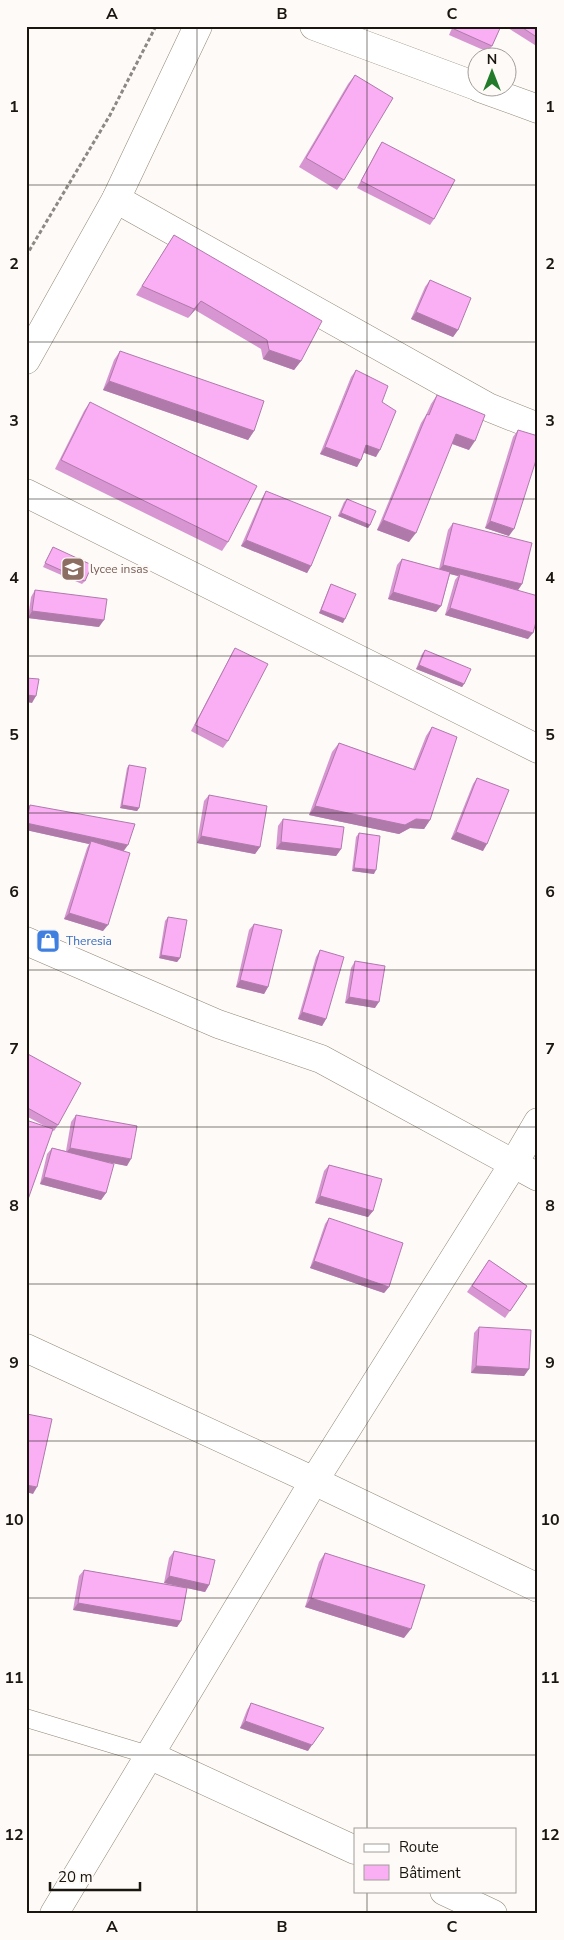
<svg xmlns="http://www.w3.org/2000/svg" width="564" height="1940" font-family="'Nunito Sans',sans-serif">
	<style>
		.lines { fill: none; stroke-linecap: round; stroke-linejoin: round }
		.service-casing { stroke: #938675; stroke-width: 19 }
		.minor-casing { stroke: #938675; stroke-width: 29 }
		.path { stroke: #8c8884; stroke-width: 3; stroke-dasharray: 4 2.5; stroke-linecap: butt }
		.service { stroke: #fff; stroke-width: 18 }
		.minor { stroke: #fff; stroke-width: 28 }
		.wall { fill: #d796d1 }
		.shaded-wall { fill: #af7aaa }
		.building { fill: #faaef3; stroke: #af7aaa }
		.grid { fill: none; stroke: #1a150f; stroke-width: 1; stroke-opacity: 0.55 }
		.labels { text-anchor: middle; stroke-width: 5; stroke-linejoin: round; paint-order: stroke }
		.education-label { font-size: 12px; fill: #785e54; stroke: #fdfaf7; text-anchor: start }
		.shop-label { font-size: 12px; fill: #366cbe; stroke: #fdfaf7; text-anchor: start }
		.neatline { fill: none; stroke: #1a150f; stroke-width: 2 }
		.grid-label { font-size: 16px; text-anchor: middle; font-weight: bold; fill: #1a150f }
	</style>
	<rect width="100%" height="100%" fill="#fdfaf7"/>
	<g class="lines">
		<g class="service-casing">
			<path id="service" d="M26,1718L149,1755"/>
		</g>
		<g class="minor-casing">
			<g id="minor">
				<path d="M314,26L476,86"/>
				<path d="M480,88L538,109"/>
				<path d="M116,199L488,407L538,427"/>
				<path d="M26,360L116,199L198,26"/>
				<path d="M26,493L538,749"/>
				<path d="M26,941L218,1024L321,1059L538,1177"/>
				<path d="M26,1348L314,1481L538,1588"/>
				<path d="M149,1755L355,1850"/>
				<path d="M444,1891L493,1914"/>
				<path d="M54,1914L314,1481L514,1163L538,1122"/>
			</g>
		</g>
		<path class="path" d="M26,256L110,115L156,26"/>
		<use href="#service" class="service"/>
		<use href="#minor" class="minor"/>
	</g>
	<g class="wall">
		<path d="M453,26H501L492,46L488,52L449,35Z"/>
		<path d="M505,26H538V47Z"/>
		<path d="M355,75L344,180L337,190L299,167L348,84Z"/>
		<path d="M382,142L434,219L430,225L357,188L378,148Z"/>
		<path d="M174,235L301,361L294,370L263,359L261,349L195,310L188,318L136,295Z"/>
		<path d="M430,280L458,330L453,337L411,319L425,287Z"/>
		<path d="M120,351L254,431L248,440L103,390L114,360Z"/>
		<path d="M356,370L382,402L376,457L364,453L357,467L320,454L351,377Z"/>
		<path d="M437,395L469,450L452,444L409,542L377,530L421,423L426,415L431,404Z"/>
		<path d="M90,402L228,542L222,551L55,469L84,411Z"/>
		<path d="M518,430L509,536L485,528L513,437Z"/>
		<path d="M266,491L311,566L307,573L241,546L262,498Z"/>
		<path d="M347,499L370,525L368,528L338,516L344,502Z"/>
		<path d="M453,523L522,584L518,590L528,639L445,615L455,580L458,576L450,574L441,606L436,612L388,599L397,565L402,559L439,569L448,530Z"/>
		<path d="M53,547L85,581L82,584L43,567Z"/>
		<path d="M331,584L343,623L319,613L329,588Z"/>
		<path d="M35,590L99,627L28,618L31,597Z"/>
		<path d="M235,648L228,741L223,748L191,731L231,655Z"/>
		<path d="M425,650L464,684L462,687L416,669L422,654Z"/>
		<path d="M432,727L430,820L424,829L410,828L399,834L309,815L332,752L339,743L413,769L426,736Z"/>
		<path d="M129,765L139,808L137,811L120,808L127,768Z"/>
		<path d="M477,778L483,851L451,839L473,784Z"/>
		<path d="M209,795L260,847L255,854L197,843L204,801Z"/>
		<path d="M30,805L124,852L103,931L64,919L87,848L89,844L26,830V810Z"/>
		<path d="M283,819L341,849L336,856L276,849L278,826Z"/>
		<path d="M359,833L374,874L352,871L356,837Z"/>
		<path d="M168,917L180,958L177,962L159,958L165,921Z"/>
		<path d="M254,924L268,987L264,994L236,987L249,930Z"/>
		<path d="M320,950L326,1019L322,1026L298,1019L316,957Z"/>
		<path d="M355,961L375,1008L345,1003L351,968Z"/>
		<path d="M26,1053L58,1125L54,1131L26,1116Z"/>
		<path d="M76,1115L127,1166L109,1162L106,1193L101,1200L40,1184L47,1154L52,1148L66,1151L71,1122Z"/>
		<path d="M329,1165L373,1211L368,1217L315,1203L324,1171Z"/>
		<path d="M329,1218L389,1287L384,1293L310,1268L325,1224Z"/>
		<path d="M489,1260L527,1286L505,1318L467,1292Z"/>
		<path d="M479,1327L529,1369L524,1376L471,1373L474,1333Z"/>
		<path d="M538,1447V1464L536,1449Z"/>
		<path d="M174,1551L209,1585L205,1592L187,1588L181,1621L177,1627L73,1610L79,1576L84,1570L183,1587L164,1583L169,1558Z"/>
		<path d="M325,1553L404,1638L305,1607L319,1562Z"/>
		<path d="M251,1703L308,1751L240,1728L247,1710Z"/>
	</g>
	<g class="shaded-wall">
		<path d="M201,301L195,310L188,318L194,309Z"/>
		<path d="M416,312L458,330L453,337L411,319Z"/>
		<path d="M269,350L301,361L294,370L263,359Z"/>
		<path d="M109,381L254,431L248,440L103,390Z"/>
		<path d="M456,434L475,441L469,450L450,443Z"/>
		<path d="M366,445L380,450L376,457L362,452Z"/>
		<path d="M325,447L361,460L357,467L320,454Z"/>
		<path d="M341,513L370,525L368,528L338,516Z"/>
		<path d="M383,520L416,533L409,542L377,530Z"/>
		<path d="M490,521L514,529L509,536L485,528Z"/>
		<path d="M246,540L311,566L307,573L241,546Z"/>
		<path d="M443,565L522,584L518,590L460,574L458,576L438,571Z"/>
		<path d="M393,592L441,606L436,612L388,599Z"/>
		<path d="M450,608L533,633L528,639L445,615Z"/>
		<path d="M321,610L345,619L343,623L319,613Z"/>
		<path d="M32,611L104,620L99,627L28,618Z"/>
		<path d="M419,665L464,684L462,687L416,669Z"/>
		<path d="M26,695L36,696L32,703L26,702Z"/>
		<path d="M122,805L139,808L137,811L120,808Z"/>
		<path d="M315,806L416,819L430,820L424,829L410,828L399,834L309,815Z"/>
		<path d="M26,823L128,845L123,852L91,841L89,844L26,830Z"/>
		<path d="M456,832L487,844L483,851L451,839Z"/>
		<path d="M201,836L260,847L255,854L197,843Z"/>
		<path d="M281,842L341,849L336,856L276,849Z"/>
		<path d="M354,868L376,870L374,874L352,871Z"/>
		<path d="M69,913L108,925L103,931L64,919Z"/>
		<path d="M161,955L180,958L177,962L159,958Z"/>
		<path d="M240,980L268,987L264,994L236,987Z"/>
		<path d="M349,997L379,1002L375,1008L345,1003Z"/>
		<path d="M302,1012L326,1019L322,1026L298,1019Z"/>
		<path d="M70,1148L131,1159L127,1166L65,1154Z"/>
		<path d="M44,1177L106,1193L101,1200L40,1184Z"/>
		<path d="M320,1196L373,1211L368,1217L315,1203Z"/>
		<path d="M314,1261L389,1287L384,1293L310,1268Z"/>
		<path d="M476,1366L529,1369L524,1376L471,1373Z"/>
		<path d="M26,1485L37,1487L33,1494L26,1492Z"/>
		<path d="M169,1576L209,1585L205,1592L164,1583Z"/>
		<path d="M311,1598L411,1629L404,1638L305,1607Z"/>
		<path d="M78,1603L181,1621L177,1627L73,1610Z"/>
		<path d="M245,1721L312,1745L308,1751L240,1728Z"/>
	</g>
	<g class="building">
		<path d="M455,26H501L492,46L454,29Z"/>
		<path d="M520,26H538V38Z"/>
		<path d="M355,75L393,98L344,180L306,158Z"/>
		<path d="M382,142L455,180L434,219L361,181Z"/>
		<path d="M174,235L322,321L301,361L269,350L267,340L201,301L194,309L142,286Z"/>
		<path d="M430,280L471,298L458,330L416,312Z"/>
		<path d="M120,351L264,401L254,431L109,381Z"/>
		<path d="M356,370L388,386L382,402L396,411L380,450L366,445L361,460L325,447Z"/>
		<path d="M437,395L485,415L475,441L456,434L416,533L383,520L427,414L429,415Z"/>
		<path d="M90,402L257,486L228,542L61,460Z"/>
		<path d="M518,430L538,436V454L514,529L490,521Z"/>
		<path d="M266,491L331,517L311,566L246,540Z"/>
		<path d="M347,499L376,511L370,525L341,513Z"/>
		<path d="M453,523L532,543L522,584L443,565Z"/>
		<path d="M53,547L92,565L85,581L45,563Z"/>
		<path d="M402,559L450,572L441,606L393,592Z"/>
		<path d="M460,574L538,596V615L533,633L450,608Z"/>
		<path d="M331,584L356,594L345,619L321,610Z"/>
		<path d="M35,590L107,599L104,620L32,611Z"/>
		<path d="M235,648L268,664L228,741L195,725Z"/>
		<path d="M425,650L471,669L464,684L419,665Z"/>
		<path d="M26,678L39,679L36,696L26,695Z"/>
		<path d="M432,727L457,737L430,820L416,819L405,825L315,806L339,743L415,770Z"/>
		<path d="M129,765L146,768L139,808L122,805Z"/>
		<path d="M477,778L509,790L487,844L456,832Z"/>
		<path d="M209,795L267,806L260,847L201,836Z"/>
		<path d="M30,805L135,824L128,845L26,823Z"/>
		<path d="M283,819L344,827L341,849L281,842Z"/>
		<path d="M359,833L380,836L376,870L354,868Z"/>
		<path d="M91,841L130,853L108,925L69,913Z"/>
		<path d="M168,917L187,920L180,958L161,955Z"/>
		<path d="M254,924L282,930L268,987L240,980Z"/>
		<path d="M320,950L344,957L326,1019L302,1012Z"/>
		<path d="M355,961L385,966L379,1002L349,997Z"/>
		<path d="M26,1053L81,1083L58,1125L26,1107Z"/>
		<path d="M76,1115L137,1126L131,1159L70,1148Z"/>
		<path d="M26,1120L53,1129L26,1205Z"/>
		<path d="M52,1148L114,1164L106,1193L44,1177Z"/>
		<path d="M329,1165L382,1179L373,1211L320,1196Z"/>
		<path d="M329,1218L403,1243L389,1287L314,1261Z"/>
		<path d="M489,1260L527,1286L510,1311L472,1286Z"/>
		<path d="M479,1327L531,1330L529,1369L476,1366Z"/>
		<path d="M27,1414L52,1419L37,1487L26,1485Z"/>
		<path d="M174,1551L215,1560L209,1585L169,1576Z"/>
		<path d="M325,1553L425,1585L411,1629L311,1598Z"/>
		<path d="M84,1570L187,1588L181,1621L78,1603Z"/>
		<path d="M251,1703L324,1728L312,1745L245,1721Z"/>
	</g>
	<path class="grid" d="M197,26V1914M367,26V1829M26,185H538M26,342H538M26,499H538M26,656H538M26,813H538M26,970H538M26,1127H538M26,1284H538M26,1441H538M26,1598H538M26,1755H538M367,1891V1914"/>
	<defs>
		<g id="school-square" transform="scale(1.25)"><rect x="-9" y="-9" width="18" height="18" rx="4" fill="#8d6e63" stroke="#fdfaf7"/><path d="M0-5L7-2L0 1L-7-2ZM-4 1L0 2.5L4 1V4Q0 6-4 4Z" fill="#fff"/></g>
		<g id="shop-square" transform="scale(1.25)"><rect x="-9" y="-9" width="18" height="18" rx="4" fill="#3f7fe0" stroke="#fdfaf7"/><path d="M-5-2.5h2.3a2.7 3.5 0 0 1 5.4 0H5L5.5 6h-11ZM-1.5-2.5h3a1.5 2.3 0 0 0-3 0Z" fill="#fff"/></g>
	</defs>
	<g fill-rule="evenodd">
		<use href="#school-square" x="73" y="569"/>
		<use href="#shop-square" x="48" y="941"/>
	</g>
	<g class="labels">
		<g class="education-label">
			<text x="90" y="573">lycee insas</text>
		</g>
		<g class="shop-label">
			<text x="66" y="945">Theresia</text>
		</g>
	</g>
	<rect width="564" height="1940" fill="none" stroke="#fdfaf7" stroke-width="55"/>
	<rect x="354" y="1828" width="162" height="65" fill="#fdfaf7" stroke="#a29e9a"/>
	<rect x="364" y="1844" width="25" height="8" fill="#ffffff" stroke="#a29e9a"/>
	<text x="399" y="1852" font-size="15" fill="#1a150f">Route</text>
	<rect x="364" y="1865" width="25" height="15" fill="#faaef3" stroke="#a29e9a"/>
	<text x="399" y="1878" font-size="15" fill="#1a150f">Bâtiment</text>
	<g transform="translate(492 72)"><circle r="24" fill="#fdfaf7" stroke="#a29e9a"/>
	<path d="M0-4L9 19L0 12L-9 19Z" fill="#217b2a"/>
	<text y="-8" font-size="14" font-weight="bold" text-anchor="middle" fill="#1a150f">N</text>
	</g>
	<path d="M50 1882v8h90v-8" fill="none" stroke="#1a150f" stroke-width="2.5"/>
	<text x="58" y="1882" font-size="15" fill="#1a150f" stroke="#fdfaf7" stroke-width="4" paint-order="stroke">20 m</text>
	<rect x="28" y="28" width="508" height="1884" class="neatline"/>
	<g class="grid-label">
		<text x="112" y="19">A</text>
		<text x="282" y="19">B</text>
		<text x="452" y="19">C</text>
		<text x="14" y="112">1</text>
		<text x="550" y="112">1</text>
		<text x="14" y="269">2</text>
		<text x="550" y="269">2</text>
		<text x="14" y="426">3</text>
		<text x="550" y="426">3</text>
		<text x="14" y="583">4</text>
		<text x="550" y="583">4</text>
		<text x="14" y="740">5</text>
		<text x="550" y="740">5</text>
		<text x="14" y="897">6</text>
		<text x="550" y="897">6</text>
		<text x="14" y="1054">7</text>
		<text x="550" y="1054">7</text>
		<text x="14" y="1211">8</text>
		<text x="550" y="1211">8</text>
		<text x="14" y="1368">9</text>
		<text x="550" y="1368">9</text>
		<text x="14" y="1525">10</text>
		<text x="550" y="1525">10</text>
		<text x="14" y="1683">11</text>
		<text x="550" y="1683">11</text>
		<text x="14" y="1840">12</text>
		<text x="550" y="1840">12</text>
		<text x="112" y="1932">A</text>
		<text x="282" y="1932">B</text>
		<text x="452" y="1932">C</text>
	</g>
</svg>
